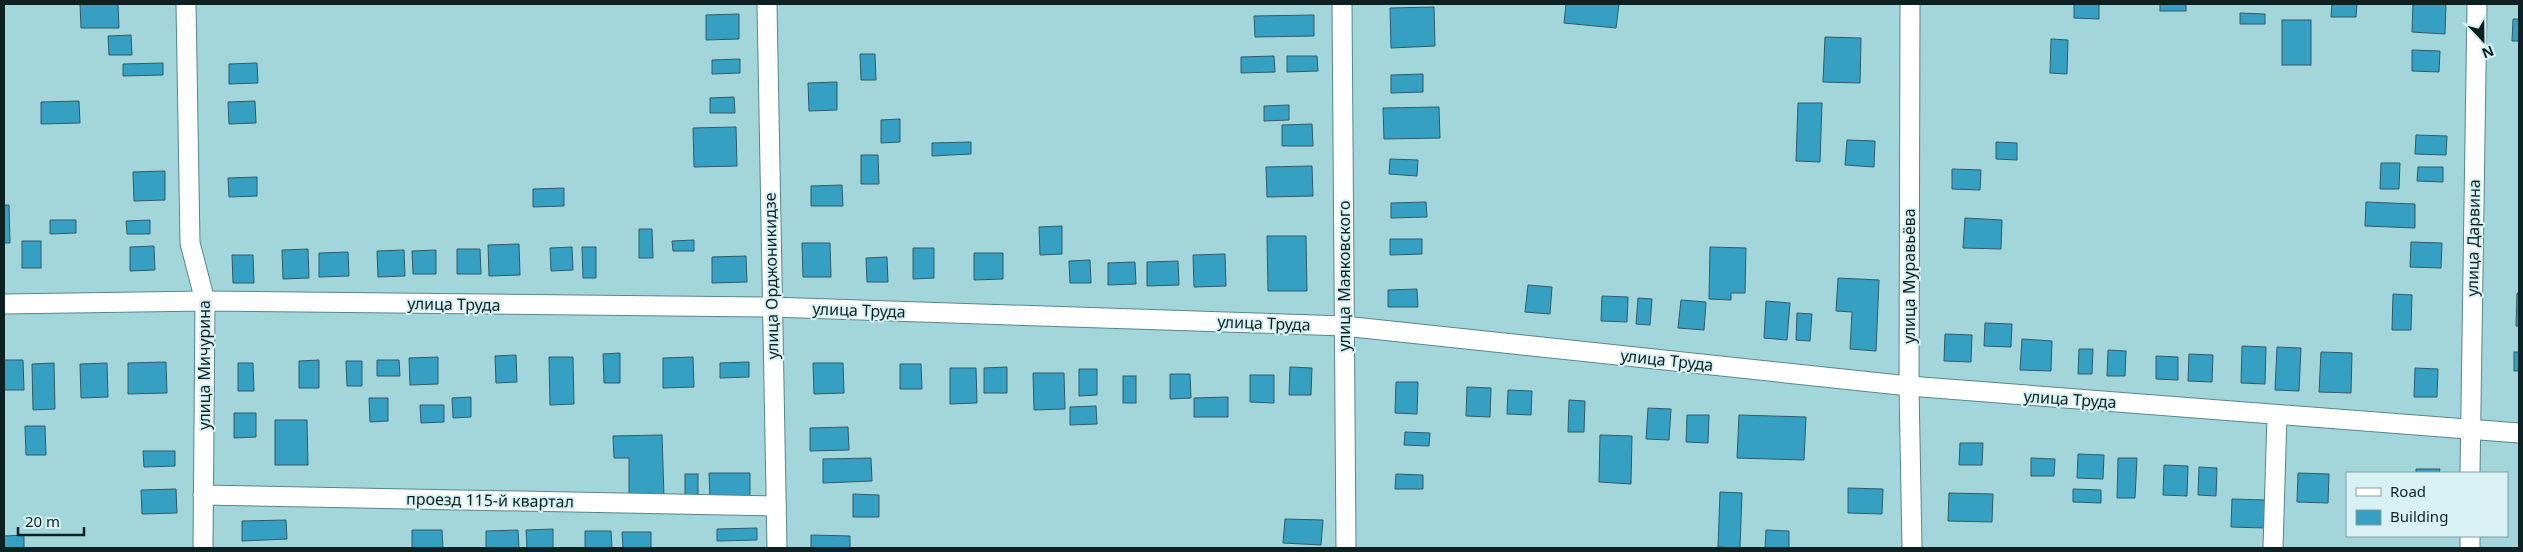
<svg xmlns="http://www.w3.org/2000/svg" width="2523" height="552" font-family="'Noto Sans',sans-serif">
	<style>
		.building { fill: #35a0c1; stroke: #305b6a }
		.lines { fill: none; stroke-linecap: round; stroke-linejoin: round }
		.street-casing { stroke: #55878b; stroke-width: 21 }
		.street { stroke: #fff; stroke-width: 19 }
		.labels { text-anchor: middle; stroke-width: 4; stroke-linejoin: round; paint-order: stroke }
		.street-label { font-size: 16px; fill: #0d2123; stroke: #d8f2f4 }
	</style>
	<rect width="100%" height="100%" fill="#a3d6db"/>
	<g class="building">
		<path d="M80,4H118L119,28H81Z"/>
		<path d="M1566,4H1619L1616,28L1564,23Z"/>
		<path d="M2074,4H2099V19L2074,18Z"/>
		<rect x="2160" y="4" width="26" height="7"/>
		<path d="M2332,4H2357L2356,17H2331Z"/>
		<path d="M2413,4H2446L2445,34L2412,32Z"/>
		<path d="M1434,7L1435,46L1391,48L1390,8Z"/>
		<path d="M2240,13L2265,14V24H2240Z"/>
		<path d="M739,14V39L706,40V15Z"/>
		<path d="M1314,15V36L1255,37L1254,16Z"/>
		<path d="M2513,19H2519V41H2512Z"/>
		<rect x="2282" y="20" width="29" height="45"/>
		<path d="M131,35L132,55H109L108,36Z"/>
		<path d="M1825,37L1861,38L1860,83L1823,82Z"/>
		<path d="M2051,39L2068,40L2067,74L2050,73Z"/>
		<path d="M2412,50L2440,51L2439,72L2412,71Z"/>
		<path d="M860,54H875L876,80H861Z"/>
		<path d="M1274,56L1275,72L1241,73V57Z"/>
		<path d="M1287,56H1317L1318,71L1287,72Z"/>
		<path d="M740,59V73L712,74V60Z"/>
		<path d="M163,63V75L123,76V64Z"/>
		<path d="M257,63L258,83L229,84V64Z"/>
		<path d="M1423,74V92L1391,93V75Z"/>
		<path d="M837,82V110L809,111L808,83Z"/>
		<path d="M734,97L735,113H710V98Z"/>
		<path d="M79,101L80,123L41,124V102Z"/>
		<path d="M255,101L256,123L229,124L228,102Z"/>
		<path d="M1798,103H1822L1820,162L1796,161Z"/>
		<path d="M1289,105V120L1264,121V106Z"/>
		<path d="M1439,107L1440,138L1384,139L1383,108Z"/>
		<path d="M900,119V142L881,143V120Z"/>
		<path d="M1312,124L1313,146H1282V125Z"/>
		<path d="M736,127L737,166L694,167L693,128Z"/>
		<path d="M2416,135L2447,136L2446,155L2415,154Z"/>
		<path d="M1847,140L1875,141L1874,167L1845,165Z"/>
		<path d="M971,142V154L932,156V143Z"/>
		<path d="M1996,142L2017,143V160L1996,159Z"/>
		<path d="M861,155H878L879,184H861Z"/>
		<path d="M1390,159L1418,160L1417,176L1389,174Z"/>
		<path d="M2381,163H2400L2399,189H2380Z"/>
		<path d="M1312,166L1313,196L1267,197L1266,167Z"/>
		<path d="M2418,167H2443V182L2417,181Z"/>
		<path d="M1952,169L1981,170L1980,190L1952,189Z"/>
		<path d="M165,171V200L134,201L133,172Z"/>
		<path d="M257,177V196L229,197L228,178Z"/>
		<path d="M842,185L843,206H811V186Z"/>
		<path d="M564,188V206L533,207V189Z"/>
		<path d="M1426,202L1427,217L1391,218V203Z"/>
		<path d="M2366,202L2415,204V228L2365,226Z"/>
		<path d="M4,205H9L10,243H4Z"/>
		<path d="M1965,218L2002,220L2001,249L1963,248Z"/>
		<path d="M50,220H76V233L50,234Z"/>
		<path d="M150,220V234H127L126,221Z"/>
		<path d="M1062,226V254L1040,255L1039,227Z"/>
		<path d="M639,229H652L653,258H639Z"/>
		<path d="M1267,236H1306L1307,291H1268Z"/>
		<path d="M1390,239H1422V254L1390,255Z"/>
		<path d="M694,240V251H673L672,241Z"/>
		<rect x="22" y="241" width="19" height="27"/>
		<path d="M2411,242L2442,243L2441,268L2410,267Z"/>
		<path d="M802,243H830L831,277H803Z"/>
		<path d="M519,244L520,275L489,276L488,245Z"/>
		<path d="M154,246L155,270L130,271V247Z"/>
		<path d="M572,247L573,270L551,271L550,248Z"/>
		<path d="M582,247H596V278H583Z"/>
		<path d="M1710,247L1746,248L1745,293H1731V300L1709,299Z"/>
		<path d="M913,248H934V278L913,279Z"/>
		<path d="M308,249L309,278L283,279L282,250Z"/>
		<path d="M457,249H480L481,274H457Z"/>
		<path d="M404,250L405,276L378,277L377,251Z"/>
		<path d="M436,250V274H413L412,251Z"/>
		<path d="M348,252L349,276L319,277V253Z"/>
		<path d="M974,253H1003V279L974,280Z"/>
		<path d="M1225,254L1226,286L1194,287L1193,255Z"/>
		<path d="M232,255H253L254,283H233Z"/>
		<path d="M746,256L747,282L712,283V257Z"/>
		<path d="M887,257L888,282H867L866,258Z"/>
		<path d="M1090,260L1091,283H1070L1069,261Z"/>
		<path d="M1178,261L1179,285L1147,286V262Z"/>
		<path d="M1135,262L1136,284L1108,285V263Z"/>
		<path d="M1838,278L1879,280L1876,351L1850,349L1852,312L1836,311Z"/>
		<path d="M1528,285L1552,287L1550,314L1525,312Z"/>
		<path d="M1417,289L1418,307H1388V290Z"/>
		<path d="M2517,293H2519V326H2516Z"/>
		<path d="M2393,294L2412,295L2411,330H2392Z"/>
		<path d="M1602,296L1628,297L1627,322L1601,321Z"/>
		<path d="M1638,298L1652,299L1650,325L1636,324Z"/>
		<path d="M1681,300L1706,302L1704,330L1678,328Z"/>
		<path d="M1766,301L1790,303L1787,340L1764,338Z"/>
		<path d="M1797,313L1812,314L1810,341L1796,340Z"/>
		<path d="M1985,323L2012,324L2011,347L1984,346Z"/>
		<path d="M1945,334L1972,335L1971,362L1944,361Z"/>
		<path d="M2022,339L2052,341L2051,371L2020,370Z"/>
		<path d="M2242,346L2266,347L2265,384L2241,383Z"/>
		<path d="M2277,347L2301,348L2299,391L2275,390Z"/>
		<path d="M2079,349H2093L2092,374H2078Z"/>
		<path d="M2108,350L2126,351L2125,376H2107Z"/>
		<path d="M2321,352L2352,353L2351,393L2319,392Z"/>
		<rect x="2514" y="352" width="5" height="19"/>
		<path d="M620,353V383H604L603,354Z"/>
		<path d="M2189,354L2213,355L2212,382L2188,381Z"/>
		<path d="M516,355L517,382L496,383L495,356Z"/>
		<path d="M2156,356L2178,357V380L2156,379Z"/>
		<path d="M438,357V384L410,385L409,358Z"/>
		<path d="M549,357H573L574,404L550,405Z"/>
		<path d="M693,357L694,387L663,388V358Z"/>
		<path d="M4,360H23L24,390H4Z"/>
		<path d="M319,360V388H299V361Z"/>
		<path d="M377,360H399L400,376H377Z"/>
		<path d="M346,361H362V386H347Z"/>
		<path d="M166,362L167,393L128,394V363Z"/>
		<path d="M749,362V377L720,378V363Z"/>
		<path d="M54,363L55,409L33,410L32,364Z"/>
		<path d="M107,363L108,397L81,398L80,364Z"/>
		<path d="M238,363H253L254,391H238Z"/>
		<path d="M813,363H843L844,393L814,394Z"/>
		<path d="M900,364H921L922,389H900Z"/>
		<path d="M1007,367V393H984V368Z"/>
		<path d="M1290,367L1312,368L1311,395H1289Z"/>
		<path d="M950,368H976L977,403L950,404Z"/>
		<path d="M2415,368L2438,369L2437,397H2414Z"/>
		<path d="M1079,369H1097V395L1079,396Z"/>
		<path d="M1033,373H1064L1065,409L1034,410Z"/>
		<path d="M1170,374H1190L1191,398L1170,399Z"/>
		<path d="M1250,375H1274V403L1250,402Z"/>
		<rect x="1123" y="376" width="13" height="27"/>
		<path d="M1396,382H1418L1417,414L1395,413Z"/>
		<path d="M1467,387L1491,388L1490,417L1466,416Z"/>
		<path d="M1508,390L1532,391L1531,415L1507,414Z"/>
		<path d="M471,397V417L453,418L452,398Z"/>
		<path d="M1228,397V417H1194V398Z"/>
		<path d="M369,398H388V421L370,422Z"/>
		<path d="M1569,400L1585,401L1584,432H1568Z"/>
		<path d="M420,405H444V422L421,423Z"/>
		<path d="M1096,406L1097,424L1070,425V407Z"/>
		<path d="M1648,408L1671,409L1669,440L1646,439Z"/>
		<path d="M234,413H256V437L234,438Z"/>
		<path d="M1687,415H1709L1708,443L1686,442Z"/>
		<path d="M1739,415L1806,417L1804,460L1737,458Z"/>
		<path d="M275,420H307L308,465H275Z"/>
		<path d="M25,426H45L46,455H26Z"/>
		<path d="M848,427L849,450L810,451V428Z"/>
		<path d="M1405,432L1430,433L1429,446L1404,445Z"/>
		<path d="M662,435L664,496H629V458H614L613,436Z"/>
		<path d="M1600,435L1632,436L1631,484L1599,482Z"/>
		<path d="M1960,443H1983L1982,465H1959Z"/>
		<path d="M143,451H175V466L144,467Z"/>
		<path d="M2078,454L2104,455L2103,479L2077,478Z"/>
		<path d="M871,458L872,481L823,483V459Z"/>
		<path d="M2031,458L2055,459L2054,476H2031Z"/>
		<path d="M2118,458H2137L2135,498H2117Z"/>
		<path d="M2164,465L2188,466L2187,496L2163,495Z"/>
		<path d="M2199,467L2217,468L2216,496L2198,495Z"/>
		<path d="M2416,469H2440L2439,473H2416Z"/>
		<path d="M709,473H750V497L710,498Z"/>
		<path d="M2298,473L2329,474L2328,503L2297,502Z"/>
		<rect x="685" y="474" width="13" height="23"/>
		<path d="M1396,474L1423,475V489H1395Z"/>
		<path d="M1848,488L1883,489L1882,514L1848,513Z"/>
		<path d="M176,489L177,513L142,514L141,490Z"/>
		<path d="M2073,489L2101,490V503L2073,502Z"/>
		<path d="M1720,492L1742,493L1740,548L1718,547Z"/>
		<path d="M1949,493L1993,494L1992,522L1948,521Z"/>
		<path d="M853,494L879,495V517H853Z"/>
		<path d="M2232,499L2265,500L2264,528L2231,527Z"/>
		<path d="M1285,519L1323,520L1321,545L1283,543Z"/>
		<path d="M286,520L287,539L242,541V521Z"/>
		<path d="M757,528V540L717,541V529Z"/>
		<path d="M553,529V548H527L526,530Z"/>
		<path d="M412,530H442L443,548H412Z"/>
		<path d="M518,530L519,548H486V531Z"/>
		<path d="M1766,530L1789,531V548H1765Z"/>
		<path d="M585,531H611L612,548H585Z"/>
		<path d="M622,532H651V548H623Z"/>
		<path d="M24,535V548H4V536Z"/>
		<path d="M811,535L850,536V548H811Z"/>
	</g>
	<g class="lines">
		<g class="street-casing">
			<g id="street">
				<path d="M186,4L190,243L205,301L203,548"/>
				<path d="M767,4L777,548"/>
				<path d="M1342,4L1346,548"/>
				<path d="M1910,4L1909,386L1912,548"/>
				<path d="M4,304L205,301L771,307L1344,326L1909,386L2519,433"/>
				<path d="M2470,473L2477,4"/>
				<path d="M203,495L776,506"/>
				<path d="M2470,536V548"/>
				<path d="M2273,548L2277,415"/>
			</g>
		</g>
		<use href="#street" class="street"/>
	</g>
	<g class="labels">
		<g class="street-label">
			<text transform="translate(2473 238) rotate(-89)" y="6">улица Дарвина</text>
			<text transform="translate(771 276) rotate(-91)" y="6">улица Орджоникидзе</text>
			<text transform="translate(1344 276) rotate(-90)" y="6">улица Маяковского</text>
			<text transform="translate(1909 276) rotate(-90)" y="6">улица Муравьёва</text>
			<text transform="translate(454 304) rotate(1)" y="6">улица Труда</text>
			<text transform="translate(859 310) rotate(2)" y="6">улица Труда</text>
			<text transform="translate(1264 323) rotate(2)" y="6">улица Труда</text>
			<text transform="translate(1667 360) rotate(6)" y="6">улица Труда</text>
			<text transform="translate(204 365) rotate(-90)" y="6">улица Мичурина</text>
			<text transform="translate(2070 399) rotate(4)" y="6">улица Труда</text>
			<text transform="translate(490 500) rotate(1)" y="6">проезд 115-й квартал</text>
		</g>
	</g>
	<rect width="2523" height="552" fill="none" stroke="#0d2123" stroke-width="10"/>
	<rect x="2346" y="472" width="162" height="65" fill="#d8f2f4" stroke="#879ea0"/>
	<rect x="2356" y="488" width="25" height="8" fill="#ffffff" stroke="#879ea0"/>
	<text x="2390" y="497" font-size="15" fill="#0d2123">Road</text>
	<rect x="2356" y="510" width="25" height="15" fill="#35a0c1" stroke="#879ea0"/>
	<text x="2390" y="522" font-size="15" fill="#0d2123">Building</text>
	<g transform="translate(2483 40) rotate(158)" stroke="#d8f2f4" stroke-width="4" paint-order="stroke">
	<path d="M0-4L9 19L0 12L-9 19Z" fill="#0d2123"/>
	<text y="-8" font-size="14" font-weight="bold" text-anchor="middle" fill="#0d2123">N</text>
	</g>
	<path d="M18 527v8h66v-8" fill="none" stroke="#0d2123" stroke-width="2.5"/>
	<text x="25" y="527" font-size="15" fill="#0d2123" stroke="#d8f2f4" stroke-width="4" paint-order="stroke">20 m</text>
</svg>
